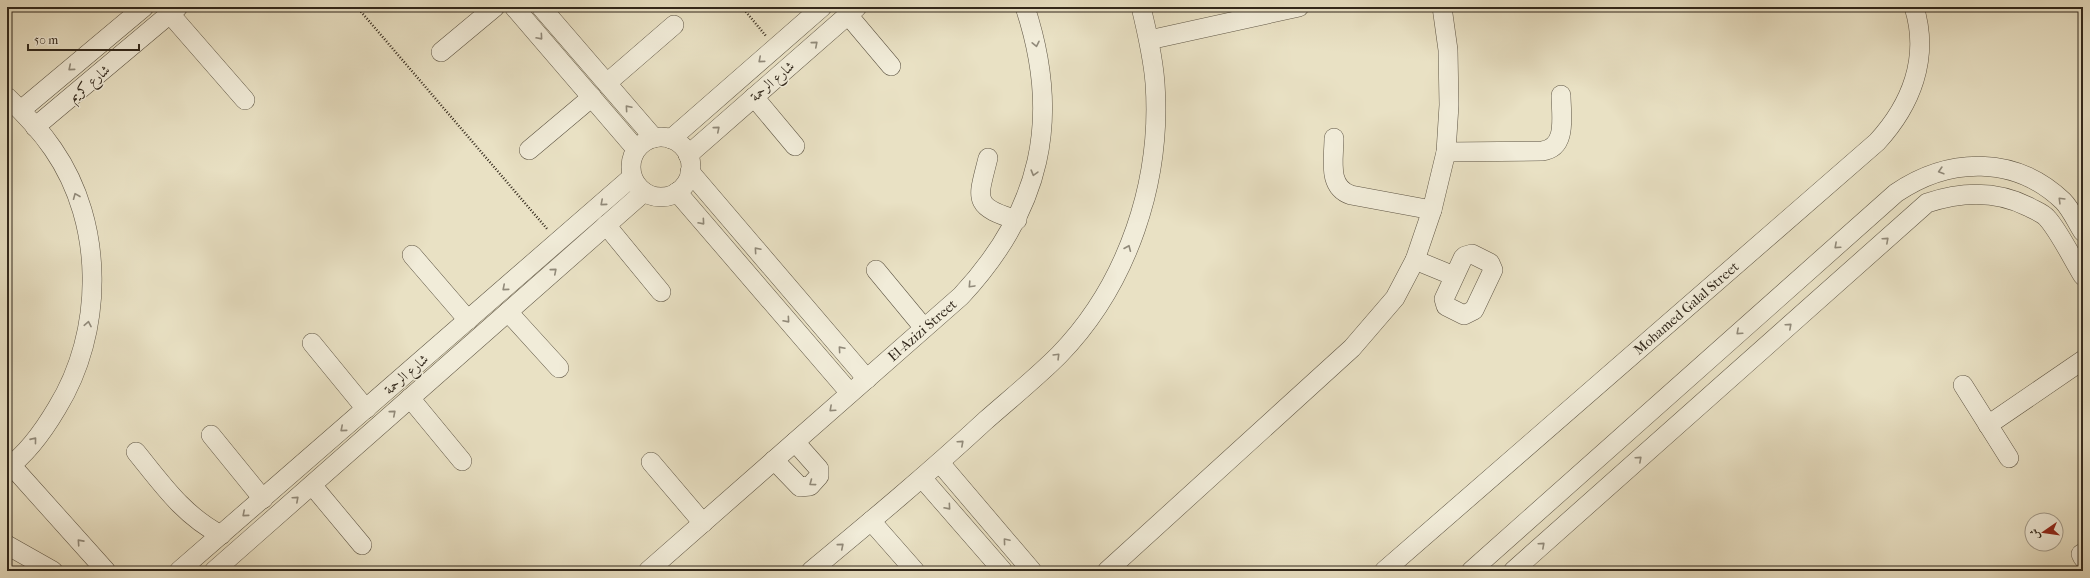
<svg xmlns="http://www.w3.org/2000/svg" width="2090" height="578" font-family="'IM FELL French Canon',Amiri,serif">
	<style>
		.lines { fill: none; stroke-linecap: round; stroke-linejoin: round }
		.minor-casing { stroke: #5f5645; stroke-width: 20 }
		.path { stroke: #31271b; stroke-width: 2.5; stroke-dasharray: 1 2; stroke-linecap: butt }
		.minor { stroke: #f1ecd9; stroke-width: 19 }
		.oneway { stroke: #918a7a }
		.labels { text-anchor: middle; stroke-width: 3; stroke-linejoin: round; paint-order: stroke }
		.street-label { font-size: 14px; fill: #31271b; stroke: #f1ecd9 }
	</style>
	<rect width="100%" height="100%" fill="#e9e1c4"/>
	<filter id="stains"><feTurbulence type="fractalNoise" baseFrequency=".005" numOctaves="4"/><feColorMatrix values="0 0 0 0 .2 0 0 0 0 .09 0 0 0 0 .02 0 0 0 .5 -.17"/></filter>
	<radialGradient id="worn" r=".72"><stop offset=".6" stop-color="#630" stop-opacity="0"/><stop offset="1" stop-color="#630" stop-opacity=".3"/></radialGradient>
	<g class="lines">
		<g class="minor-casing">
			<g id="minor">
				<path d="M514,7L636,149"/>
				<path d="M541,7L654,138"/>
				<path d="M170,14L245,100"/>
				<path d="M848,15L891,66"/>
				<path d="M1149,40L1299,7"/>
				<path d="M441,52L495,7"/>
				<path d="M607,83L674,25"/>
				<path d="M7,97C24,113 40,130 53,149C105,224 104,332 57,408C44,430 28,453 7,468"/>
				<path d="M754,97L795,146"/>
				<path d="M21,110L144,7"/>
				<path d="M35,127L178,7"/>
				<circle cx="661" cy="167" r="30"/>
				<path d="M1334,138C1334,159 1327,187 1351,195L1432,210"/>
				<path d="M671,139L822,7"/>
				<path d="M529,150L592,97"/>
				<path d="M1446,152L1542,151C1568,148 1561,115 1561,95"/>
				<path d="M688,155L857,7"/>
				<path d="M988,158C978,199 971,206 1017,220"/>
				<path d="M690,172L867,379"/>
				<path d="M677,192L850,393"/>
				<path d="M606,225L661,292"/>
				<path d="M1472,254L1490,263L1493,270L1474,310L1464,315L1446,306L1444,299L1463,258L1465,256Z"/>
				<path d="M412,255L468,320"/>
				<path d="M1415,260L1454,276"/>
				<path d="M876,270L924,328"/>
				<path d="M508,312L559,368"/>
				<path d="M312,343L366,409"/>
				<path d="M1963,385L2009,458"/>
				<path d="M410,398L462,461"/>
				<path d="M1988,425L2083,360"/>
				<path d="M211,435L263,499"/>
				<path d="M136,452C162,484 183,515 221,535"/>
				<path d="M774,460L800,487L810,486L819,476V469L795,442"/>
				<path d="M651,462L703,523"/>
				<path d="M940,463L1032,571"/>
				<path d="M11,465L106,571"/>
				<path d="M922,478L1003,571"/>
				<path d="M312,485L362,545"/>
				<path d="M871,521L915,571"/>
				<path d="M7,545L53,571"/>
				<path d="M2081,554L2083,558"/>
				<path d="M179,571L632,177"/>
				<path d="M214,571L644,192"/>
				<path d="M648,571L961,296C1041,210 1062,119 1025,7"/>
				<path d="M811,571C870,522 929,473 985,421C1010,399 1036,378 1059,355C1128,284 1162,181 1155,83C1153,57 1147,32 1141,7"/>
				<path d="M1107,571L1352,348L1395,298L1415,260L1432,210L1446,152L1449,105L1448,50L1442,7"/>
				<path d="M1384,571L1877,142C1911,105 1930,58 1914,7"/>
				<path d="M1471,571L1896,193C1949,157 2015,155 2063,201C2071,209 2077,223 2083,232"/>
				<path d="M1513,571L1927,203C1960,192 1996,190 2029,207C2034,210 2043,213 2047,218C2059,231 2073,260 2083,276"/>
			</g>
		</g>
		<g class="path">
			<path d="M357,7L548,230"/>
			<path d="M742,7L766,36"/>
		</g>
		<use href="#minor" class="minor"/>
	</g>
	<defs><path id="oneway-chevron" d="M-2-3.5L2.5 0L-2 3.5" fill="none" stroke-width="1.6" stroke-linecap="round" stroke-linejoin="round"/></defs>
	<g class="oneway">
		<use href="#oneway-chevron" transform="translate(540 37) rotate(49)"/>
		<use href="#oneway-chevron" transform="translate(815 44) rotate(-41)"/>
		<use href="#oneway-chevron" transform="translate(1036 44) rotate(78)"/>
		<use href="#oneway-chevron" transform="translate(761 60) rotate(139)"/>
		<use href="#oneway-chevron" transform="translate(71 68) rotate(140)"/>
		<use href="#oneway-chevron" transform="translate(628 108) rotate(-131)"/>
		<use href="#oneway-chevron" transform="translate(717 129) rotate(-41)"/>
		<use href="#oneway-chevron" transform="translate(1941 171) rotate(164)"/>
		<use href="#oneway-chevron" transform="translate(1034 173) rotate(106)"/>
		<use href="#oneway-chevron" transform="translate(76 196) rotate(-112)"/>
		<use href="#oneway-chevron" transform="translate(2061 200) rotate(-135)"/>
		<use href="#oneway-chevron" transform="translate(603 203) rotate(139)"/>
		<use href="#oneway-chevron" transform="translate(702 222) rotate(49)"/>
		<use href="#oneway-chevron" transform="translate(1886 240) rotate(-42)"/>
		<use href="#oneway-chevron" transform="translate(1837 246) rotate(138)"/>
		<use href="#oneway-chevron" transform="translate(1128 248) rotate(-67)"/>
		<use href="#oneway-chevron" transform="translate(757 250) rotate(-131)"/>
		<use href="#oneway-chevron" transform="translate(554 271) rotate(-41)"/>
		<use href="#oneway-chevron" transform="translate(971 285) rotate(133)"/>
		<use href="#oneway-chevron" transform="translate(505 288) rotate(139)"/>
		<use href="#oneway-chevron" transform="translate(787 320) rotate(49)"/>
		<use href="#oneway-chevron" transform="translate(88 324) rotate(-79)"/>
		<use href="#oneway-chevron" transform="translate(1789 326) rotate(-42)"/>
		<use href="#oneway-chevron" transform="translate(1739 332) rotate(138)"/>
		<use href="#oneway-chevron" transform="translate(841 349) rotate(-131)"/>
		<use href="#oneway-chevron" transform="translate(1057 356) rotate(-45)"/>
		<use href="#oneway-chevron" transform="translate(832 409) rotate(138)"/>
		<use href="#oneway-chevron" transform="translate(393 413) rotate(-41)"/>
		<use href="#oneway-chevron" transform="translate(343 429) rotate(139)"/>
		<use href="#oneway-chevron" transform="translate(34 440) rotate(-51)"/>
		<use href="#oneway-chevron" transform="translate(961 443) rotate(-42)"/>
		<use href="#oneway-chevron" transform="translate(1639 459) rotate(-42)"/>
		<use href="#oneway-chevron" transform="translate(812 483) rotate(143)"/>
		<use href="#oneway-chevron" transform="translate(296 499) rotate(-42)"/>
		<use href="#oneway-chevron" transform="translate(948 507) rotate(49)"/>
		<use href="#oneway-chevron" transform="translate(245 514) rotate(139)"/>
		<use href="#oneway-chevron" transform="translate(1006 541) rotate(-130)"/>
		<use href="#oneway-chevron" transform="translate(80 542) rotate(-132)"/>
		<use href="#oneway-chevron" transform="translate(1542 545) rotate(-42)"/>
		<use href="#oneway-chevron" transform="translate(841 546) rotate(-40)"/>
	</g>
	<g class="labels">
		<g class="street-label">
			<text transform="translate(772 81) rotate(-41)" y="5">شارع الرحمة</text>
			<text transform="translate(89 83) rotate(-40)" y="5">شارع كريم</text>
			<text transform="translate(1686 308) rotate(-41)" y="5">Mohamed Galal Street</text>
			<text transform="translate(922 330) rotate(-41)" y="5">El-Azizi Street</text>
			<text transform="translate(406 374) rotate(-41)" y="5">شارع الرحمة</text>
		</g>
	</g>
	<rect width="2090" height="578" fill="none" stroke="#e9e1c4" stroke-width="24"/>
	<rect x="8" y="8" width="2074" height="562" fill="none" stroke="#31271b" stroke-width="2"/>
	<rect x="12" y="12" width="2066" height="554" fill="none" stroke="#31271b"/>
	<g transform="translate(2044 532) rotate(257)"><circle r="19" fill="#f1ecd9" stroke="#a49d8d"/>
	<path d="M0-3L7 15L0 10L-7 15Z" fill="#8f2418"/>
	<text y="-6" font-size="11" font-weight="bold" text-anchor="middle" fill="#31271b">ش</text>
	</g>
	<path d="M28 44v6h111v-6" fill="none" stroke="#31271b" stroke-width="2"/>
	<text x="34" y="44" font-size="12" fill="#31271b" stroke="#f1ecd9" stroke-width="3" paint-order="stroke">50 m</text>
	<rect width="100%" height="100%" filter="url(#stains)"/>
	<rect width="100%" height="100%" fill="url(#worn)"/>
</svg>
